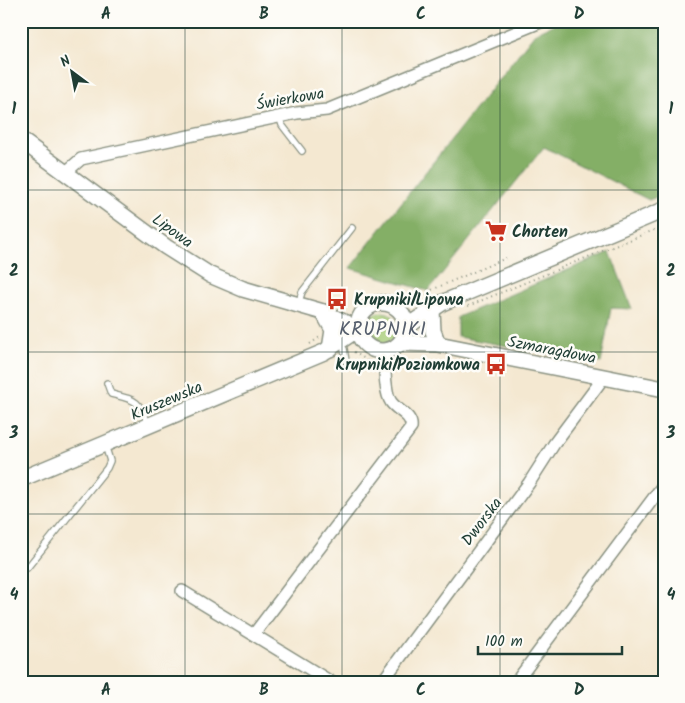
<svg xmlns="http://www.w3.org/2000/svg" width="685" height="703" font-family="Kalam,sans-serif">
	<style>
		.green { fill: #a5cb75; stroke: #628454 }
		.forest { fill: #84af66; stroke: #52764d }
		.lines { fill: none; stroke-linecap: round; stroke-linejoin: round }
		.lane-casing { stroke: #8a9282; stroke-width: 8 }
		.street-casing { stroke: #8a9282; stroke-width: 14 }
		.secondary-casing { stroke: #8a9282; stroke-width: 18 }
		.path { stroke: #8a9282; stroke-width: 2; stroke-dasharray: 1 4; stroke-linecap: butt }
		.lane { stroke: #fff; stroke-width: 5.5 }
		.street { stroke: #fff; stroke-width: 11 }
		.secondary { stroke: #fff; stroke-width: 15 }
		.grid { fill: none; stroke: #1f3d34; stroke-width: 1; stroke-opacity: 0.55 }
		.labels { text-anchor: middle; stroke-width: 5; stroke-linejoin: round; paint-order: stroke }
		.street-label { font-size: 16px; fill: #1f3d34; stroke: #fdfcf7 }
		.poi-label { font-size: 16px; font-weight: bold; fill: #1f3d34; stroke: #fdfcf7; text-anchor: start }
		.quarter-label { font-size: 19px; letter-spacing: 1px; fill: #555e6c; stroke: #fdfcf7 }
		.neatline { fill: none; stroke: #1f3d34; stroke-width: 2 }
		.grid-label { font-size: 16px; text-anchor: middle; font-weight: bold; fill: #1f3d34 }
	</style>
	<rect width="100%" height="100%" fill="#fdfcf7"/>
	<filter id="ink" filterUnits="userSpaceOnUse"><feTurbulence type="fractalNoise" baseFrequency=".02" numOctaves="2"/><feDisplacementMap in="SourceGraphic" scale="10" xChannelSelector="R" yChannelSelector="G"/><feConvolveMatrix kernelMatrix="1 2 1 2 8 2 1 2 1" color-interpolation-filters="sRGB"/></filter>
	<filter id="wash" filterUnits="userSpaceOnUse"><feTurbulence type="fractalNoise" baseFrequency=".0096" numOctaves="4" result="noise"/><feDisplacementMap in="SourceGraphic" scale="20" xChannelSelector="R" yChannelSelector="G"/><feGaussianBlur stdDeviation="1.12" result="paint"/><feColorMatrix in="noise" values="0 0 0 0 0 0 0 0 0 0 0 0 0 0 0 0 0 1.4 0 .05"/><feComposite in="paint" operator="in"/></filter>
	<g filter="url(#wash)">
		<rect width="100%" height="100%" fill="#f4e8d1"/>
		<circle class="green" cx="382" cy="328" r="16"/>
		<g class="forest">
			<path d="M561,21H664V194L649,200L544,147L428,291L350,268L535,33Z"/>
			<path d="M610,252L632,309L611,308L601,363L458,337V317Z"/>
		</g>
	</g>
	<g filter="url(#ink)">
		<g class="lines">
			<g class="lane-casing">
				<g id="lane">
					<path d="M279,116L282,125L302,151"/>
					<path d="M298,305L302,292L352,228"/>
					<path d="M344,349L346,361"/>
					<path d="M107,383L111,394C135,400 139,399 148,424"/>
					<path d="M27,568L107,468L110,461L105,445"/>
				</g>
			</g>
			<g class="street-casing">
				<g id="street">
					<path d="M65,173L81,159L297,113L327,110L543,21"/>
					<path d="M182,591L331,682"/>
					<path d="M254,634L411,428C413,415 397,411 391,402C384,392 385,364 384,351"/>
					<path d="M382,682L529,483L554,444L604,377"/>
					<path d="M516,682L664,484"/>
				</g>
			</g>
			<g class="secondary-casing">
				<g id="secondary">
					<path d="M21,140L166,247L210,275L243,289L323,312L358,329"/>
					<circle cx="382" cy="327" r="24"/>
					<path d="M432,310L433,331L438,344"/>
					<path d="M323,312L333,330L330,349"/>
					<path d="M406,327L442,303L664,210"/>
					<path d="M401,343L438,344L664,389"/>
					<path d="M21,479L324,352L358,329"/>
				</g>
			</g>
			<g class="path">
				<path d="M412,303L418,302L423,295L429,291L506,258"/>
				<path d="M468,306L664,226"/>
				<path d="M310,344L320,337"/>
				<path d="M354,352L376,366"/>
				<path d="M395,364L407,355"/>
			</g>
			<use href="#lane" class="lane"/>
			<use href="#street" class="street"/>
			<use href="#secondary" class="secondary"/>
		</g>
	</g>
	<path class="grid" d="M185,21V682M342,21V682M500,21V682M21,190H664M21,352H664M21,514H664"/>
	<defs>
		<g id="supermarket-bare" transform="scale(1.725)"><path d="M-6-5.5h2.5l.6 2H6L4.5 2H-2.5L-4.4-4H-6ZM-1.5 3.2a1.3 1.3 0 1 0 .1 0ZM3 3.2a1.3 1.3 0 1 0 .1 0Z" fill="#c8321e" stroke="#fdfcf7" stroke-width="2.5" paint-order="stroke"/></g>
		<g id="bus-bare" transform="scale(1.725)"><path d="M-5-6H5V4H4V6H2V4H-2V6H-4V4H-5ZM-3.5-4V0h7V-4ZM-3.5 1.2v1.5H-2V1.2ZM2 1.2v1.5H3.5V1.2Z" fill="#c8321e" stroke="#fdfcf7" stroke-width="2.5" paint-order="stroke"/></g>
	</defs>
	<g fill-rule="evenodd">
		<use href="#supermarket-bare" x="496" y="231"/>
		<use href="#bus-bare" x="337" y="299"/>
		<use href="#bus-bare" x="496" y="364"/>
	</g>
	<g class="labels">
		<g class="street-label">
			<text transform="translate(290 98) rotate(-10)" y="6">Świerkowa</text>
			<text transform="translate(173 230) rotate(36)" y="6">Lipowa</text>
			<text transform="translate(552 349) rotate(11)" y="6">Szmaragdowa</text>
			<text transform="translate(166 400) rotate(-23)" y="6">Kruszewska</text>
			<text transform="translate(481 521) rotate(-53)" y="6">Dworska</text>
		</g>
		<g class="poi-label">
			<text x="512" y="237">Chorten</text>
			<text x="354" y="305">Krupniki/Lipowa</text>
			<text x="480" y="370" text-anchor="end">Krupniki/Poziomkowa</text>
		</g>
		<g class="quarter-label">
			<text x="383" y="335">KRUPNIKI</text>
		</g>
	</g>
	<rect width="685" height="703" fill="none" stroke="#fdfcf7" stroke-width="55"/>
	<g transform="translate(72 72) rotate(328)" stroke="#fdfcf7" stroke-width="4" paint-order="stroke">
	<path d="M0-4L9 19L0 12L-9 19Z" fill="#1f3d34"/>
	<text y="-8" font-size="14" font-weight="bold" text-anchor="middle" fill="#1f3d34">N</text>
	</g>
	<path d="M478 646v8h144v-8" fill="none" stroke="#1f3d34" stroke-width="2.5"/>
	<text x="485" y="646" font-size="15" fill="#1f3d34" stroke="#fdfcf7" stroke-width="4" paint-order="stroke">100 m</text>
	<rect x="28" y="28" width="630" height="648" class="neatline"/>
	<g class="grid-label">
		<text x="106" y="19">A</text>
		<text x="264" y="19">B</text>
		<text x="421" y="19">C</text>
		<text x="579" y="19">D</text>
		<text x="14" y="114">1</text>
		<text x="671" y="114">1</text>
		<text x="14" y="276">2</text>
		<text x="671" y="276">2</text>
		<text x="14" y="438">3</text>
		<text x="671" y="438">3</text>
		<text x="14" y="600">4</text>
		<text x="671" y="600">4</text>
		<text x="106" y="695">A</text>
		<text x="264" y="695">B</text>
		<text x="421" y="695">C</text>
		<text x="579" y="695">D</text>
	</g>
</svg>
